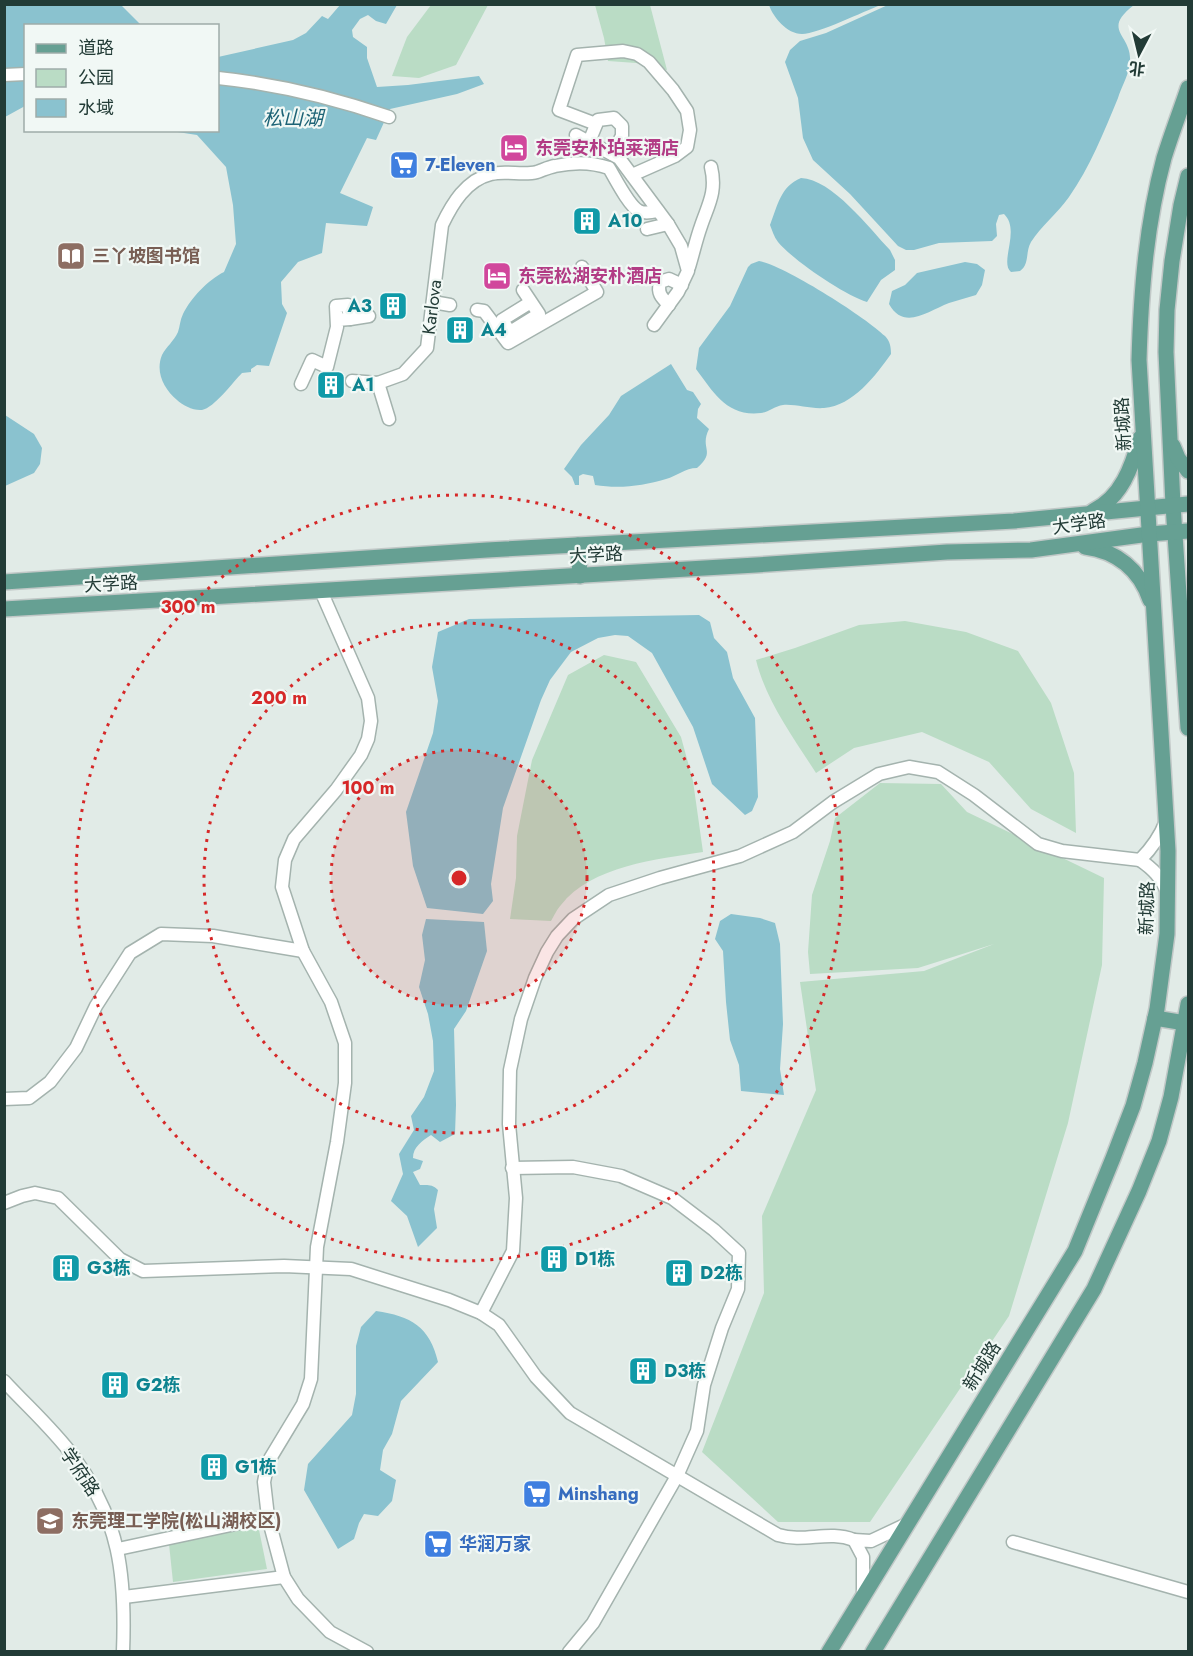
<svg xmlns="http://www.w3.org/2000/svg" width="1193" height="1656" font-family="Jost,'Noto Sans SC',sans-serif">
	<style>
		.green { fill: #badcc5 }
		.water { fill: #8ac2cf }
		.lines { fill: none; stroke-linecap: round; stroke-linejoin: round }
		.minor-casing { stroke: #a4b3ae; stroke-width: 15 }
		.major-casing { stroke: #c1c8c7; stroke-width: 18 }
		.minor { stroke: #fff; stroke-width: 12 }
		.major { stroke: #66a093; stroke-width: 15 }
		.ring { fill: none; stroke: #d62828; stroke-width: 3; stroke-dasharray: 3 6 }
		.labels { text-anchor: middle; stroke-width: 4.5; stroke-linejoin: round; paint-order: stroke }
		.hotel-label { font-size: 18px; font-weight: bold; fill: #b23c85; stroke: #f1f8f5; text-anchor: start }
		.shop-label { font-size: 18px; font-weight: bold; fill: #366cbe; stroke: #f1f8f5; text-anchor: start }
		.culture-label { font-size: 18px; font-weight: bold; fill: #0d838f; stroke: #f1f8f5; text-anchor: start }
		.education-label { font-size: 18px; font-weight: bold; fill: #785e54; stroke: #f1f8f5; text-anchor: start }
		.street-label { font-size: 18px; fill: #223b36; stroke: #f1f8f5 }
		.water-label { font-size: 20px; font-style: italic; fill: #1d6376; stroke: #f1f8f5 }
		.centre { fill: #d62828; stroke: #f1f8f5; stroke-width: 3 }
		.ring-label { font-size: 18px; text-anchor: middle; font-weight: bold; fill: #d62828; stroke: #f1f8f5; stroke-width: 4.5; stroke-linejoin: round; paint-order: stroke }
	</style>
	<rect width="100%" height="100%" fill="#e1ebe7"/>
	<g class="green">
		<path d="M431,5H488L456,65L419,78L392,76L407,37Z"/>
		<path d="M595,5H650L667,70L636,63L608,61L604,38Z"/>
		<path d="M905,621L966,632L1018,651L1051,703L1074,773L1076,833L1031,809L989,762L922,732L854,748L816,773C793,737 766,701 756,660L795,648L859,625Z"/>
		<path d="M604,655L636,662L681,737L693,781L703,852C658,859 591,866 561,905C557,909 554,916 551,921L510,919L516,878L517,836L532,760L568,675Z"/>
		<path d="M880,783L941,784L967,812L1104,878L1102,965L1068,1123L1009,1316L870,1522H778L702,1452L764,1293L762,1216L816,1090L800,982L924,971L994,944L918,968L810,974L808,952L812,895L830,841L835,818Z"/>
		<path d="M257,1520L267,1569L173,1582L169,1544Z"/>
	</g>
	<g class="water">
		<path d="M890,4L1134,5C1098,33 1137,34 1129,68C1127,78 1121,88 1118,98C1104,132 1090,167 1069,197C1058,213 1041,226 1031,242C1025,252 1030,264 1020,271L1011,272C999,262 1021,230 1004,214L999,215L996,224L997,236L992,241L939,243L914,250H906L898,246L850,194L813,160L803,138L798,98L785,62L790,50L800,41L826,33Z"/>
		<path d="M5,5H121L141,25L26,26L25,106L5,117Z"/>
		<path d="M340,5H397L386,24L376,21L368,15L360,19L352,30L353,37L367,47V58L377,87L408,85L479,76L484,84L457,94L390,109L376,140L367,138L340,193L373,207L367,226L326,223L322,253L298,262L281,282L282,304L287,313L269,366L257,365L251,369V372L242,373C233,382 214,408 202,410C194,411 182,405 177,400C164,389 155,372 162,355C166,347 174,341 178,332C180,326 180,320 183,314C191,298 208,280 224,272L236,244L233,205L226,167L197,135L171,131L218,130V57L293,40L306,33L322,16L328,19Z"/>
		<path d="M769,5V4L881,5C864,11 818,34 802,34C787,34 773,17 769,5Z"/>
		<path d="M801,178C832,179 869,228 890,250L895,260V270L881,280L867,302C844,295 793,260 778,242C774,237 772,230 770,225C778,205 780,187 801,178Z"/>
		<path d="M759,261C784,265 867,318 885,336C890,341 891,347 891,354C876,375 853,406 824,408C810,409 796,404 783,405C775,406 769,412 761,413C727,417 714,393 696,369L699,348L730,306L748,267L751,264Z"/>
		<path d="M965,262L977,264L985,270L982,285L976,295C967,298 958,300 949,303C928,311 904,331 889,304L892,291L905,285L917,273Z"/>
		<path d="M671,364L687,390L693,392L701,404L698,409L697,418L709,429C699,449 717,451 697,468C685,468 677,476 666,479C643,486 619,489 595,485L593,476L583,474L579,476V485H575L572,477L564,469L581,445L609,415L621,396Z"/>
		<path d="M5,415L34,434L42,448L40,464L34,473L5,486Z"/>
		<path d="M699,615L710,622L714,638L727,652L733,678L755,718L758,797L752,811L745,815L712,784L693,727L652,653L628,636L615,635L598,638L571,652L550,680L541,700L503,808L491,884L493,901L483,914L427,908L413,866L406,812L433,733L438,701L432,667L438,632L469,619Z"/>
		<path d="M731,914L760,918L775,923L780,944L783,1024L780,1069L784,1095L741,1091L739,1065L730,1040L726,1002L723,951L715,939L720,921Z"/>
		<path d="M426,919L484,922L487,951L466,1011L454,1029L456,1105L455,1134L440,1142L431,1135C422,1141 413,1147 413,1158L423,1161L420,1169L413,1172L420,1185C428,1185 432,1184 438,1190L434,1209L437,1228L418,1247L407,1216L391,1201L403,1174L399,1154L414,1130L411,1116L424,1097L434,1071L433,1041L428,1014L419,987L425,960L422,935Z"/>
		<path d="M376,1311C411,1316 430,1327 438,1362L401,1401L392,1434L383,1450L380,1470L396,1480L392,1501L378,1516L364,1514L359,1523L354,1539L338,1549L304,1490L308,1464L352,1415L356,1394V1346L361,1327Z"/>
	</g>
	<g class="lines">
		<g class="minor-casing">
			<g id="minor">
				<path d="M4,75L26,74"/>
				<path d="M218,78C276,84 334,98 389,117"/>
				<path d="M596,124L559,110L577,55L623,51L637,54L649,62L673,90L687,111L690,130L687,147L675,156L632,175"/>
				<path d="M576,135L619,158L668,224L681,246L688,271L678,292L654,325"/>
				<path d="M589,142L598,120L614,118L622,126V136L612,154"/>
				<path d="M647,229L668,224"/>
				<path d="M689,267C693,254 696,240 701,226C708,205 717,192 711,167"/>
				<path d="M523,290L539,314L510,332L502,320L531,302"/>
				<path d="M433,302L450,305"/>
				<path d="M669,305C661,297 657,293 660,282L669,279L682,285"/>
				<path d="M477,310L484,311L508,343L597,292L582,267"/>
				<path d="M350,319L369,316"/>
				<path d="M352,381L378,383L403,374L427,348L442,225C452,204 466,180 491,174C506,170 523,176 537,172C543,170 549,167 555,166C573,162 592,162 609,168C615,178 629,206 639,211C645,214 653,212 658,211"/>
				<path d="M378,383L389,419"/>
				<path d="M301,384L312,360L327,367L337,327L336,306L348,305L350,319L337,320"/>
				<path d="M321,591L368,698L371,721L368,739L361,755L336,790L294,839L285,860L282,887L303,951L331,1002L345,1043V1083L337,1142L317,1247L311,1379L303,1404L268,1462L264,1482L268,1517L284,1577L298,1599L330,1632L367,1652"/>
				<path d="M1166,821C1160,837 1152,848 1140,860C1153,869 1161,877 1167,892"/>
				<path d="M4,1099L29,1098L50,1082L76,1048L96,1006L130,953L161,934L213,936L303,951"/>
				<path d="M512,1168L573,1167L621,1176L672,1198L714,1230L739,1253L738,1289L722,1328L704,1385L697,1431L677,1476L593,1623L569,1652"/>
				<path d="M4,1203L22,1196L35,1193L58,1198L120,1259L143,1271L284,1266L351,1269L449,1300L481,1313L499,1325L536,1377L570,1413L778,1535C805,1543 828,1530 854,1540"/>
				<path d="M481,1313L513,1251L516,1198L509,1124L510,1070L521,1019L535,978L547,952L557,936L573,919L609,895L660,878L740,856L793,832L833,802L879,774L909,767L938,772L974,795L1038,844L1062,851L1140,860"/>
				<path d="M4,1381C27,1406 53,1429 73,1456C120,1520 126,1575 123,1652"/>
				<path d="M1013,1542L1188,1592"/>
				<path d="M118,1549L268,1517"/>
				<path d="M863,1596V1557L854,1540L871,1541L907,1524"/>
				<path d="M124,1597L284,1577"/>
			</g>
		</g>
		<g class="major-casing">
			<g id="major">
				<path d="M1188,176L1181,205L1172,261L1167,310L1166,352L1173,505L1188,728"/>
				<path d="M1173,446L1178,458L1188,471"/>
				<path d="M1093,511C1121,498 1132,467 1140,438"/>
				<path d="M578,545L580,576"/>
				<path d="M1085,547C1117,551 1140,570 1150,600"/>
				<path d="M4,582L487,550L1014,521L1188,504"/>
				<path d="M4,609L756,565L947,552L1031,550L1149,534L1188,531"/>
				<path d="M1155,1018L1185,1023"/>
				<path d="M829,1652L1075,1251L1113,1158L1133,1106L1145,1063L1157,1009L1167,934L1168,851L1139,360C1141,292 1146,225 1164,158C1171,135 1180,112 1188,88"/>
				<path d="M873,1652L1094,1289L1139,1191L1159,1141L1171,1097L1188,1004"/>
			</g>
		</g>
		<use href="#minor" class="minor"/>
		<use href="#major" class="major"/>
	</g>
	<circle cx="459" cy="878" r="128" fill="#d62828" fill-opacity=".12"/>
	<g class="ring">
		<circle cx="459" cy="878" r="128"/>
		<circle cx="459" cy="878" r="255"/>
		<circle cx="459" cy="878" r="383"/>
	</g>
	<defs>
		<g id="hotel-square" transform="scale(1.5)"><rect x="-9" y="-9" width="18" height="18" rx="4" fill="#d1479c" stroke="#f1f8f5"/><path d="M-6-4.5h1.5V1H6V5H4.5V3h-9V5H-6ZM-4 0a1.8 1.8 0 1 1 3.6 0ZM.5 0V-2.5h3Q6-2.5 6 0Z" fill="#fff"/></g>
		<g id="supermarket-square" transform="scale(1.5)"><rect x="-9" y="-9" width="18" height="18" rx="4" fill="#3f7fe0" stroke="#f1f8f5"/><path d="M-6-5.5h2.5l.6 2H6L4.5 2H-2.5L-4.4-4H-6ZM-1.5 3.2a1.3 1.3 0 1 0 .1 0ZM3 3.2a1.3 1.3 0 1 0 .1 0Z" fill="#fff"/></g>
		<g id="building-square" transform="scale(1.5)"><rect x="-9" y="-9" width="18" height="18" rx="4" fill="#0f9aa8" stroke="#f1f8f5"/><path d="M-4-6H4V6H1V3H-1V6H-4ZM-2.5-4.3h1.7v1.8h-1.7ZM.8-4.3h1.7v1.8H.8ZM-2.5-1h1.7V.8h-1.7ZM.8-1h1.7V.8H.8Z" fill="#fff"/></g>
		<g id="library-square" transform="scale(1.5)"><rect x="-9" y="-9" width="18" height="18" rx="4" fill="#8d6e63" stroke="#f1f8f5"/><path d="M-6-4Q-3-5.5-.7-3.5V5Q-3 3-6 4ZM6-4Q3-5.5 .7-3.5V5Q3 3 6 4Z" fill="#fff"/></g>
		<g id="university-square" transform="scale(1.5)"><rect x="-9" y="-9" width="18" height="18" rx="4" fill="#8d6e63" stroke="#f1f8f5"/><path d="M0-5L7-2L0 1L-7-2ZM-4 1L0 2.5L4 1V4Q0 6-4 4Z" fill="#fff"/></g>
	</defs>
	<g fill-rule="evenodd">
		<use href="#hotel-square" x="514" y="148"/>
		<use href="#supermarket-square" x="404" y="165"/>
		<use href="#building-square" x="587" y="221"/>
		<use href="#library-square" x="71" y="256"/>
		<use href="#hotel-square" x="497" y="276"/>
		<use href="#building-square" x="393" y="306"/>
		<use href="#building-square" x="460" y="330"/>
		<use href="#building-square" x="331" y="385"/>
		<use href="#building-square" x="554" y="1259"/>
		<use href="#building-square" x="66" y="1268"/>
		<use href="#building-square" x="679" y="1273"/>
		<use href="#building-square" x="643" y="1371"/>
		<use href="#building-square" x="115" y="1385"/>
		<use href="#building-square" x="214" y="1467"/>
		<use href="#supermarket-square" x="537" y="1494"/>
		<use href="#university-square" x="50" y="1521"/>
		<use href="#supermarket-square" x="438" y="1544"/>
	</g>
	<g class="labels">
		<g class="hotel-label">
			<text x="535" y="154">东莞安朴珀莱酒店</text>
			<text x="518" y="282">东莞松湖安朴酒店</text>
		</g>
		<g class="shop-label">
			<text x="425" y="171">7-Eleven</text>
			<text x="558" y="1500">Minshang</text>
			<text x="459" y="1550">华润万家</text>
		</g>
		<g class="culture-label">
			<text x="608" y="227">A10</text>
			<text x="372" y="312" text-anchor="end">A3</text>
			<text x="481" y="336">A4</text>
			<text x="352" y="391">A1</text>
			<text x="575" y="1265">D1栋</text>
			<text x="87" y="1274">G3栋</text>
			<text x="700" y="1279">D2栋</text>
			<text x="664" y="1377">D3栋</text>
			<text x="136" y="1391">G2栋</text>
			<text x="235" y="1473">G1栋</text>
		</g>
		<g class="education-label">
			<text x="92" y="262">三丫坡图书馆</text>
			<text x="71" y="1527">东莞理工学院(松山湖校区)</text>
		</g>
		<g class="street-label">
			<text transform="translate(432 307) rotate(-83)" y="6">Karlova</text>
			<text transform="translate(1123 424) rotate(-93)" y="6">新城路</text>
			<text transform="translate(1079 524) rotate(-8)" y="6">大学路</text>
			<text transform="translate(596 555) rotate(-3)" y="6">大学路</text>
			<text transform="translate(111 584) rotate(-3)" y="6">大学路</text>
			<text transform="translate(1147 908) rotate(-88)" y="6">新城路</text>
			<text transform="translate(982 1366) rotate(-58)" y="6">新城路</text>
			<text transform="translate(80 1472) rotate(56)" y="6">学府路</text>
		</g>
		<g class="water-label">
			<text x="293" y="125">松山湖</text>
		</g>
	</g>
	<circle cx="459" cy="878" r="9" class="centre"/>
	<g class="ring-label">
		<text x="188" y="613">300 m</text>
		<text x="279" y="704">200 m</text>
		<text x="368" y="794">100 m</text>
	</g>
	<rect width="1193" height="1656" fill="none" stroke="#223b36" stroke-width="12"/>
	<rect x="24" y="24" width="195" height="108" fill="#f1f8f5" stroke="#9eaca9" stroke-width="1.5"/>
	<rect x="36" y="44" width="30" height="9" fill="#66a093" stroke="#9eaca9" stroke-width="1.5"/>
	<text x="78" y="54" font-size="18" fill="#223b36">道路</text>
	<rect x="36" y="69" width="30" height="18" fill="#badcc5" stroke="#9eaca9" stroke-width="1.5"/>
	<text x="78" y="84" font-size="18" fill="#223b36">公园</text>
	<rect x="36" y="99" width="30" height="18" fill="#8ac2cf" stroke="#9eaca9" stroke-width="1.5"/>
	<text x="78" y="114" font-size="18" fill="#223b36">水域</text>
	<g transform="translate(1139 54) rotate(187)" stroke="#f1f8f5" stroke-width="4.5" paint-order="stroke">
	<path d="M0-4.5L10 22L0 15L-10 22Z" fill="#223b36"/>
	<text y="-9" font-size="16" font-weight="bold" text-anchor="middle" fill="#223b36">北</text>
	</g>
</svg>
